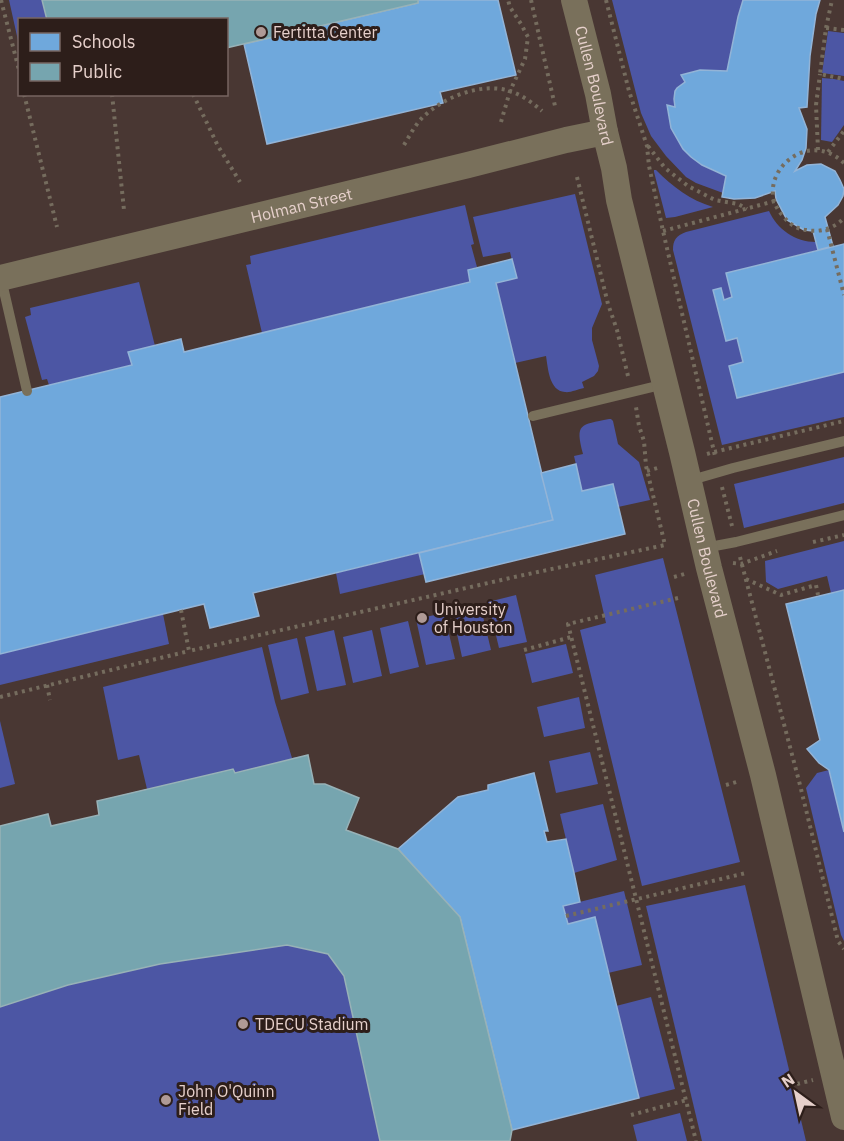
<svg xmlns="http://www.w3.org/2000/svg" width="844" height="1141" font-family="'IBM Plex Sans',sans-serif">
	<style>
		.green { fill: #4c56a4 }
		.schools { fill: #6fa8dc; stroke: #93b4d7; stroke-width: 1.5 }
		.public { fill: #76a5af; stroke: #98b2b7; stroke-width: 1.5 }
		.lines { fill: none; stroke-linecap: round; stroke-linejoin: round }
		.path { stroke: #756c5e; stroke-width: 4; stroke-dasharray: 3 4.5; stroke-linecap: butt }
		.service { stroke: #79705b; stroke-width: 10 }
		.tertiary { stroke: #79705b; stroke-width: 26 }
		.poi-dot { fill: #af9a96; stroke: #2d1e1a; stroke-width: 2 }
		.labels { text-anchor: middle; stroke-width: 6; stroke-linejoin: round; paint-order: stroke }
		.poi-label { font-size: 16px; fill: #e6d0cb; stroke: #2d1e1a; text-anchor: start }
		.street-label { font-size: 16px; fill: #e6d0cb; stroke: #2d1e1a }
	</style>
	<rect width="100%" height="100%" fill="#493733"/>
	<g class="green">
		<path d="M9,0H42L47,19L20,20L19,45Z"/>
		<path d="M612,0H743L738,17L727,71L700,70L681,75L685,82C673,90 673,94 675,107L667,106C672,144 691,163 726,176L723,193L696,183L686,177L666,156L651,136L641,113Z"/>
		<path d="M828,31L844,33V76L822,73Z"/>
		<path d="M822,78L834,79L844,81V125L832,142L821,140Z"/>
		<path d="M654,170H656C673,187 690,200 713,207L675,217L666,218L654,172Z"/>
		<path d="M575,194L602,304L592,328V340L599,366L598,371L594,376L582,382L584,388C578,389 570,393 565,392C549,391 548,368 546,356L515,363L496,283L516,278L510,252L483,257L473,217Z"/>
		<path d="M465,205L474,244L471,245L477,267L468,270L470,282L262,333L246,265L251,264L250,256Z"/>
		<path d="M769,211C777,229 795,242 816,242L818,250L727,273L732,297L724,300L721,288L713,291L726,340L737,338L743,362L729,366L737,398L844,372V417L722,445L673,250C673,240 676,236 686,232Z"/>
		<path d="M139,282L155,346L129,352L132,365L49,385L47,379L42,380L25,317L31,315L30,308Z"/>
		<path d="M609,419H611L613,421L618,444L639,462L650,500L618,507L613,484L582,491L574,456L583,454C575,423 580,425 609,419Z"/>
		<path d="M844,457V503L744,528L734,484Z"/>
		<path d="M844,541V590L831,593L827,576L778,589L766,582L765,561Z"/>
		<path d="M419,553L425,574L340,594L336,573Z"/>
		<path d="M663,558L740,862L642,886L580,630L606,623L595,575Z"/>
		<path d="M516,595L527,642L499,648L488,602Z"/>
		<path d="M480,604L491,650L462,657L452,611Z"/>
		<path d="M444,613L455,659L426,665L416,619Z"/>
		<path d="M163,614L169,644L0,685V654Z"/>
		<path d="M408,621L419,667L390,674L380,628Z"/>
		<path d="M334,630L346,685L317,691L305,637Z"/>
		<path d="M372,630L382,676L353,683L343,637Z"/>
		<path d="M297,638L309,693L281,700L268,645Z"/>
		<path d="M566,644L573,673L532,683L525,654Z"/>
		<path d="M262,647L275,702L292,758L308,755L314,784H325L359,798L346,830L398,849L510,1141H0V826L48,814L52,826L99,815L97,801L147,789L139,755L118,760L103,687Z"/>
		<path d="M579,697L585,728L544,737L537,707Z"/>
		<path d="M0,721L15,784L0,788Z"/>
		<path d="M590,752L598,784L556,793L549,761Z"/>
		<path d="M829,770L844,832V941L841,935L806,788L817,773Z"/>
		<path d="M603,804L617,860L574,873L560,814Z"/>
		<path d="M745,885L806,1141H702L646,906Z"/>
		<path d="M624,891L642,965L608,973L595,918L568,924L563,906Z"/>
		<path d="M651,997L675,1089L639,1098L616,1006Z"/>
		<path d="M680,1113L687,1141H637L633,1125Z"/>
	</g>
	<g class="schools">
		<path d="M418,0H498L516,75L440,92L443,103L267,144L244,44L418,3Z"/>
		<path d="M743,0H820L816,14L810,56L807,107L799,108L807,129L806,148L802,160L795,171L807,165L821,164L835,171L840,180L844,189L843,196L838,205L825,217L833,246L818,250L813,231L804,230L787,220L776,199L775,191L755,198L734,199L722,197L726,176L702,165L691,157L683,149L671,128L667,105L675,107L674,99L675,91L677,88L685,82L681,75L700,70L727,71L738,17Z"/>
		<path d="M844,244V372L737,398L729,366L743,362L737,338L726,341L713,290L721,288L724,300L732,297L726,273Z"/>
		<path d="M512,259L517,278L496,283L553,520L253,593L259,616L210,628L204,604L0,654V397L132,365L128,352L181,339L184,352L470,282L468,270Z"/>
		<path d="M576,464L582,491L613,484L625,534L426,582L419,553L553,520L541,473Z"/>
		<path d="M844,590V832L829,770L819,763L807,749L820,740L786,604Z"/>
		<path d="M534,773L548,831H544L547,842L566,839L574,873L580,902L563,906L568,924L595,917L639,1098L512,1130L460,917L398,849L458,797L488,790V785Z"/>
	</g>
	<g class="public">
		<path d="M42,0H418V3L226,48V20H47Z"/>
		<path d="M308,755L314,784H325L359,798L346,830L398,849L460,917L512,1130L510,1141H380L344,976L328,954L287,945L160,964L68,985L0,1007V826L48,814L51,826L99,815L97,801L233,769L235,773Z"/>
	</g>
	<g class="lines">
		<g class="path">
			<path d="M1,0L20,74"/>
			<path d="M531,0L555,106"/>
			<path d="M606,0L629,91L647,146L649,166L663,231L715,456"/>
			<path d="M826,28L832,0"/>
			<path d="M844,30L826,28L820,74L844,79"/>
			<path d="M24,94L57,227"/>
			<path d="M112,94L124,210"/>
			<path d="M193,94L218,146L240,182"/>
			<path d="M501,122L510,91L525,59L528,37L521,24L510,7L508,0"/>
			<path d="M404,145C410,135 415,125 423,117C444,97 481,82 510,91C522,95 533,103 542,111"/>
			<path d="M648,146L665,168L688,186L715,200L738,204L747,209"/>
			<path d="M818,150L816,105L820,74"/>
			<path d="M828,152L844,131"/>
			<path d="M844,163C804,125 750,181 783,216C789,224 797,229 806,230C820,233 835,228 844,218"/>
			<path d="M577,177L608,304L617,330L628,376"/>
			<path d="M827,229L844,295"/>
			<path d="M663,231L775,201"/>
			<path d="M707,454L714,452L844,421"/>
			<path d="M647,471L661,467"/>
			<path d="M722,487L732,526"/>
			<path d="M813,542L844,535"/>
			<path d="M740,557L800,785L838,941L844,949"/>
			<path d="M733,563L741,564L777,551"/>
			<path d="M674,577L688,573"/>
			<path d="M746,579L781,595L816,585L818,595"/>
			<path d="M678,598L568,624L696,1141"/>
			<path d="M181,610L189,651L519,576L665,545L646,466L644,441L639,426L636,407"/>
			<path d="M524,650L571,637"/>
			<path d="M47,685L50,700"/>
			<path d="M0,697L189,651"/>
			<path d="M726,785L740,781"/>
			<path d="M566,916L746,873"/>
			<path d="M797,1084L813,1080"/>
			<path d="M631,1115L687,1100"/>
		</g>
		<g class="service">
			<path d="M1,278L27,391"/>
			<path d="M533,416L665,384"/>
			<path d="M688,481L733,468L844,441"/>
			<path d="M704,548L736,542L844,515"/>
		</g>
		<g class="tertiary">
			<path id="s1" d="M574,0L598,94L605,132L614,168L619,200L682,452L709,568L763,775L844,1117"/>
			<path id="s2" d="M0,278L468,165L566,140L605,132"/>
		</g>
	</g>
	<g class="poi-dot">
		<circle cx="261" cy="32" r="6"/>
		<circle cx="422" cy="618" r="6"/>
		<circle cx="243" cy="1024" r="6"/>
		<circle cx="166" cy="1100" r="6"/>
	</g>
	<g class="labels">
		<g class="poi-label">
			<text x="273" y="38">Fertitta Center</text>
			<text x="434" y="615">University<tspan x="434" dy="18">of Houston</tspan></text>
			<text x="255" y="1030">TDECU Stadium</text>
			<text x="178" y="1097">John O'Quinn<tspan x="178" dy="18">Field</tspan></text>
		</g>
		<g class="street-label">
			<text dy="6" stroke="none"><textPath href="#s1" startOffset="88">Cullen Boulevard</textPath></text>
			<text dy="6" stroke="none"><textPath href="#s2" startOffset="310">Holman Street</textPath></text>
			<text dy="6" stroke="none"><textPath href="#s1" startOffset="574">Cullen Boulevard</textPath></text>
		</g>
	</g>
	<rect x="18" y="18" width="210" height="78" fill="#2d1e1a" stroke="#776561" stroke-width="1.5"/>
	<rect x="30" y="33" width="30" height="18" fill="#6fa8dc" stroke="#776561" stroke-width="1.5"/>
	<text x="72" y="48" font-size="18" fill="#e6d0cb">Schools</text>
	<rect x="30" y="63" width="30" height="18" fill="#76a5af" stroke="#776561" stroke-width="1.5"/>
	<text x="72" y="78" font-size="18" fill="#e6d0cb">Public</text>
	<g transform="translate(796 1093) rotate(327)" stroke="#2d1e1a" stroke-width="4.5" paint-order="stroke">
	<path d="M0-4.5L10 22L0 15L-10 22Z" fill="#e6d0cb"/>
	<text y="-9" font-size="16" font-weight="bold" text-anchor="middle" fill="#e6d0cb">N</text>
	</g>
</svg>
